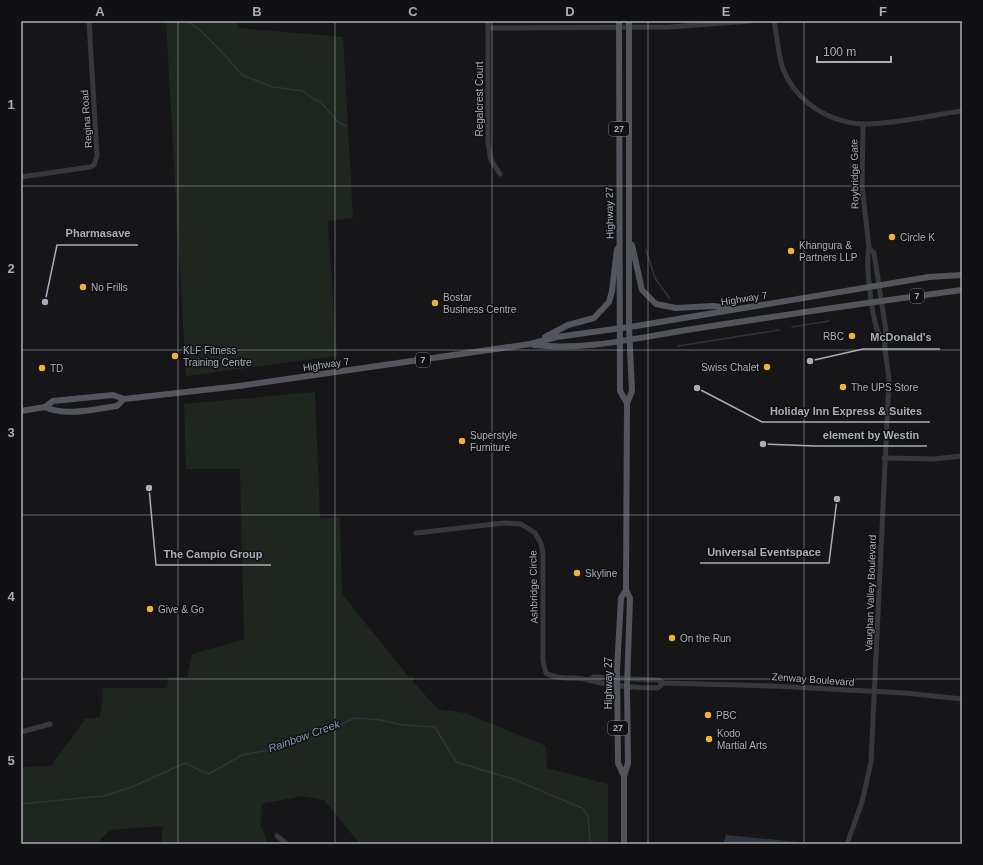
<svg xmlns="http://www.w3.org/2000/svg" width="983" height="865" font-family="Arial,sans-serif">
	<style>
		.green { fill: #1e261f }
		.water { fill: #2c353c }
		.lines { fill: none; stroke-linecap: round; stroke-linejoin: round }
		.stream { stroke: #2c353c; stroke-width: 1.5 }
		.minor { stroke: #37383d; stroke-width: 5 }
		.major { stroke: #53555c; stroke-width: 6 }
		.grid { fill: none; stroke: #a8adb8; stroke-width: 1; stroke-opacity: 0.55 }
		.poi-dot { fill: #f2b134; stroke: #111113; stroke-width: 1.5 }
		.labels { text-anchor: middle; stroke-width: 3; stroke-linejoin: round; paint-order: stroke }
		.shield { fill: #111113; stroke: #7b7e86; stroke-width: 1 }
		.shield-label { font-size: 9px; font-weight: bold; fill: #a8adb8 }
		.street-label { font-size: 10px; fill: #a8adb8; stroke: #111113 }
		.poi-label { font-size: 10px; fill: #a8adb8; stroke: #111113; text-anchor: start }
		.water-label { font-size: 11px; font-style: italic; fill: #7f9bb3; stroke: #111113 }
		.leader { fill: none; stroke: #a8adb8; stroke-width: 1.5 }
		.callout-dot { fill: #a8adb8; stroke: #111113; stroke-width: 1.5 }
		.callout-label { font-size: 11px; text-anchor: middle; font-weight: bold; fill: #a8adb8; stroke: #111113; stroke-width: 3; stroke-linejoin: round; paint-order: stroke }
		.neatline { fill: none; stroke: #a8adb8; stroke-width: 1.5 }
		.grid-label { font-size: 13px; text-anchor: middle; font-weight: bold; fill: #a8adb8 }
	</style>
	<rect width="100%" height="100%" fill="#161618"/>
	<g class="green">
		<path d="M166,21H238V28L343,37L353,218L328,221L337,356L186,376Z"/>
		<path d="M315,392L320,518L340,517L342,594L408,676L414,677L413,682L438,709L465,713L546,746L547,768L608,784V844H360L324,800L302,796L262,804L261,826L268,844H161L163,826L110,830L96,844H21V767L51,766L85,719L100,717L103,688H167L169,677H187L192,654L244,639L240,469H186L184,404Z"/>
	</g>
	<path class="water" d="M726,835L797,842L798,844H723Z"/>
	<g class="lines">
		<g class="stream">
			<path d="M187,21L199,29L220,50L242,75L273,87L303,91L314,99L321,102L338,122L346,126"/>
			<path d="M646,250L655,278L670,299"/>
			<path d="M792,327L829,321"/>
			<path d="M678,346L779,330"/>
			<path d="M21,804L104,796L132,787L185,763C194,766 200,772 209,774L242,755L274,749L309,732L337,726L355,718L381,720L402,725L435,727L456,762L513,779L582,808L588,816L590,844"/>
		</g>
		<g class="minor">
			<path d="M488,21V143L491,160L500,174"/>
			<path d="M774,21C777,36 778,52 782,66C794,100 827,122 862,124C891,125 932,115 962,111"/>
			<path d="M488,28L670,27L750,21"/>
			<path d="M863,124L862,185L869,248C865,264 872,316 878,332C879,335 882,337 884,339"/>
			<path d="M21,177L90,167L94,165L97,156L89,21"/>
			<path d="M884,458L934,459L962,456"/>
			<path d="M416,533L504,523L521,524L535,533L541,543L543,553V661L546,673C559,681 575,676 588,680C612,686 634,688 658,688L663,683"/>
			<path d="M588,680L594,677L658,680L663,683L773,686L905,693L962,699"/>
			<path d="M21,732L50,724"/>
			<path d="M277,836L287,844"/>
			<path d="M847,844L862,802L871,762L889,380C888,365 882,345 886,331L874,253L869,248"/>
		</g>
		<g class="major">
			<path d="M619,21L620,391L627,403"/>
			<path d="M632,245L642,290L656,304L676,308L713,306L730,308"/>
			<path d="M545,337L568,325L594,318L609,302L612,291L617,249"/>
			<path d="M534,345C586,351 641,337 693,329C783,315 872,302 962,290"/>
			<path d="M45,407C66,417 95,409 117,406L124,399"/>
			<path d="M21,411L45,407L53,401L113,395L124,399L239,386L530,344L557,337L636,326L929,277L962,275"/>
			<path d="M624,776L618,763L617,669L621,598L626,590"/>
			<path d="M624,844V776L628,763L627,687L630,598L626,590L627,403L632,391L629,327V21"/>
		</g>
	</g>
	<path class="grid" d="M178,21V844M335,21V844M492,21V844M648,21V844M804,21V844M21,186H962M21,350H962M21,515H962M21,679H962"/>
	<g class="poi-dot">
		<circle cx="892" cy="237" r="4"/>
		<circle cx="791" cy="251" r="4"/>
		<circle cx="83" cy="287" r="4"/>
		<circle cx="435" cy="303" r="4"/>
		<circle cx="852" cy="336" r="4"/>
		<circle cx="175" cy="356" r="4"/>
		<circle cx="767" cy="367" r="4"/>
		<circle cx="42" cy="368" r="4"/>
		<circle cx="843" cy="387" r="4"/>
		<circle cx="462" cy="441" r="4"/>
		<circle cx="577" cy="573" r="4"/>
		<circle cx="150" cy="609" r="4"/>
		<circle cx="672" cy="638" r="4"/>
		<circle cx="708" cy="715" r="4"/>
		<circle cx="709" cy="739" r="4"/>
	</g>
	<g class="labels">
		<g class="shield">
			<rect x="609" y="122" width="20" height="14" rx="3"/>
			<rect x="910" y="289" width="14" height="14" rx="3"/>
			<rect x="416" y="353" width="14" height="14" rx="3"/>
			<rect x="608" y="721" width="20" height="14" rx="3"/>
		</g>
		<g class="shield-label">
			<text x="619" y="132">27</text>
			<text x="917" y="299">7</text>
			<text x="423" y="363">7</text>
			<text x="618" y="731">27</text>
		</g>
		<g class="street-label">
			<text transform="translate(479 99) rotate(-90)" y="4">Regalcrest Court</text>
			<text transform="translate(86 119) rotate(-94)" y="4">Regina Road</text>
			<text transform="translate(854 174) rotate(-91)" y="4">Roybridge Gate</text>
			<text transform="translate(609 213) rotate(-91)" y="4">Highway 27</text>
			<text transform="translate(744 298) rotate(-9)" y="4">Highway 7</text>
			<text transform="translate(326 364) rotate(-8)" y="4">Highway 7</text>
			<text transform="translate(533 587) rotate(-91)" y="4">Ashbridge Circle</text>
			<text transform="translate(870 593) rotate(-88)" y="4">Vaughan Valley Boulevard</text>
			<text transform="translate(813 679) rotate(4)" y="4">Zenway Boulevard</text>
			<text transform="translate(608 683) rotate(-90)" y="4">Highway 27</text>
		</g>
		<g class="poi-label">
			<text x="900" y="241">Circle K</text>
			<text x="799" y="249">Khangura &amp;<tspan x="799" dy="12">Partners LLP</tspan></text>
			<text x="91" y="291">No Frills</text>
			<text x="443" y="301">Bostar<tspan x="443" dy="12">Business Centre</tspan></text>
			<text x="844" y="340" text-anchor="end">RBC</text>
			<text x="183" y="354">KLF Fitness<tspan x="183" dy="12">Training Centre</tspan></text>
			<text x="759" y="371" text-anchor="end">Swiss Chalet</text>
			<text x="50" y="372">TD</text>
			<text x="851" y="391">The UPS Store</text>
			<text x="470" y="439">Superstyle<tspan x="470" dy="12">Furniture</tspan></text>
			<text x="585" y="577">Skyline</text>
			<text x="158" y="613">Give &amp; Go</text>
			<text x="680" y="642">On the Run</text>
			<text x="716" y="719">PBC</text>
			<text x="717" y="737">Kodo<tspan x="717" dy="12">Martial Arts</tspan></text>
		</g>
		<g class="water-label">
			<text transform="translate(304 736) rotate(-20)" y="4">Rainbow Creek</text>
		</g>
	</g>
	<path class="leader" d="M45 302L57 245H138M810 361L863 349H940M697 388L762 422H930M763 444L815 446H927M837 499L829 563H700M149 488L156 565H271"/>
	<g class="callout-dot">
		<circle cx="45" cy="302" r="4"/>
		<circle cx="810" cy="361" r="4"/>
		<circle cx="697" cy="388" r="4"/>
		<circle cx="763" cy="444" r="4"/>
		<circle cx="837" cy="499" r="4"/>
		<circle cx="149" cy="488" r="4"/>
	</g>
	<g class="callout-label">
		<text x="98" y="237">Pharmasave</text>
		<text x="901" y="341">McDonald's</text>
		<text x="846" y="415">Holiday Inn Express &amp; Suites</text>
		<text x="871" y="439">element by Westin</text>
		<text x="764" y="556">Universal Eventspace</text>
		<text x="213" y="558">The Campio Group</text>
	</g>
	<rect width="983" height="865" fill="none" stroke="#111113" stroke-width="44"/>
	<path d="M817 56v6h74v-6" fill="none" stroke="#a8adb8" stroke-width="2"/>
	<text x="823" y="56" font-size="12" fill="#a8adb8" stroke="#111113" stroke-width="3" paint-order="stroke">100 m</text>
	<rect x="22" y="22" width="939" height="821" class="neatline"/>
	<g class="grid-label">
		<text x="100" y="16">A</text>
		<text x="257" y="16">B</text>
		<text x="413" y="16">C</text>
		<text x="570" y="16">D</text>
		<text x="726" y="16">E</text>
		<text x="883" y="16">F</text>
		<text x="11" y="109">1</text>
		<text x="11" y="273">2</text>
		<text x="11" y="437">3</text>
		<text x="11" y="601">4</text>
		<text x="11" y="765">5</text>
	</g>
</svg>
